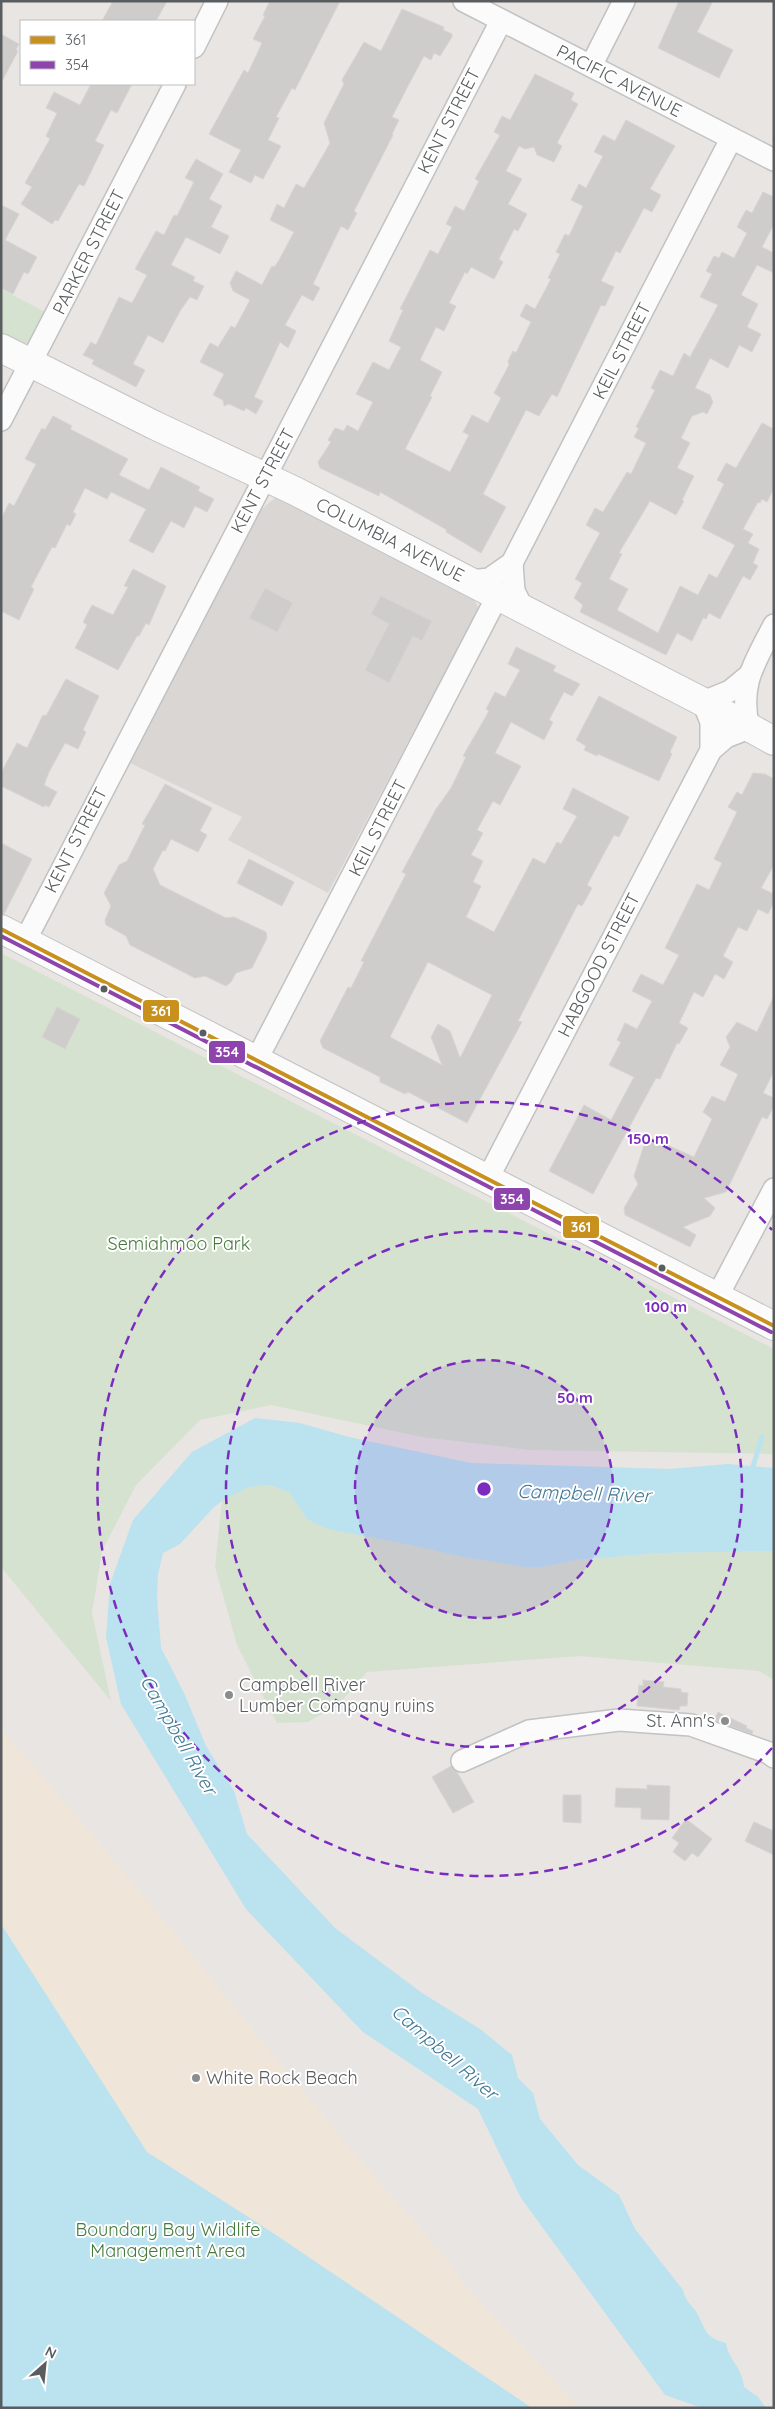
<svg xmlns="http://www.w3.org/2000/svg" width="775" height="2409" font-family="Quicksand,sans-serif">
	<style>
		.industrial { fill: #d9d6d4 }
		.green { fill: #d5e2cf }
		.sand { fill: #efe5d9 }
		.water { fill: #bae2ef }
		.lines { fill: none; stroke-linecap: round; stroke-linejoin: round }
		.stream { stroke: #bae2ef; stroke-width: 5 }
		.building { fill: #cfcdcb; stroke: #d7d4d2; fill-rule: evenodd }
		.street-casing { stroke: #c2c2c2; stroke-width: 24 }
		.secondary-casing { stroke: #c3c3c3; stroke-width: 30 }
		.street { stroke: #fcfbfb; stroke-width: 21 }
		.secondary { stroke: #fcfbfb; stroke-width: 28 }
		.bus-1-casing { stroke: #fff; stroke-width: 8 }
		.bus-2-casing { stroke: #fff; stroke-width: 8 }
		.bus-1 { stroke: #c8901c; stroke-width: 4 }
		.bus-2 { stroke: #8e44ad; stroke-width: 4 }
		.ring { fill: none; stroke: #7b2cbf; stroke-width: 2.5; stroke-dasharray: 9 6 }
		.bus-dot { fill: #595d5f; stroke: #fff; stroke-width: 2 }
		.poi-dot { fill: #8b8d8d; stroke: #fff; stroke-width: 2 }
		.labels { text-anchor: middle; stroke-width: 4; stroke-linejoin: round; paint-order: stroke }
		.street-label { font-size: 18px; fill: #595d5f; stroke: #fff }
		.park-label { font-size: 18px; fill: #467a3d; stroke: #fff }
		.poi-label { font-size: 18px; fill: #595d5f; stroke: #fff; text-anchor: start }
		.water-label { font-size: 19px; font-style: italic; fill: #427892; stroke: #fff }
		.centre { fill: #7b2cbf; stroke: #fff; stroke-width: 2.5 }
		.ring-label { font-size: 15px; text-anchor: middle; font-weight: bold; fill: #7b2cbf; stroke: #fff; stroke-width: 4; stroke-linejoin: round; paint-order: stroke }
		.line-badge { stroke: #fff; stroke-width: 2 }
		.badge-label { font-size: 14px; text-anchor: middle; font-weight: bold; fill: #fff }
	</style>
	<rect width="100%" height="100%" fill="#e8e5e2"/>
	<path class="industrial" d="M275,498H281L471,594L478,607V614L437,696L417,725L328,893L228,840L242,817L126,761L257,513Z"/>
	<g class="green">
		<path d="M1,289L47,313L27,343L24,345L1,339Z"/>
		<path d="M1,953L774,1349V1454L530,1450L422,1437L271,1405L200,1420L136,1485L102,1551L92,1613L111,1701L1,1567Z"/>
		<path d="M270,1485L289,1492L307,1519L463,1557L537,1568L577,1560L659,1553L774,1551V1680L759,1671L579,1656L367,1672L338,1705L308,1722L277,1723L237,1645L215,1567L222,1501L249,1487Z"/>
	</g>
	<path class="sand" d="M1,1728L123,1871L348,2146L447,2259L469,2290L580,2408H532L273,2233L147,2152L1,1924Z"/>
	<g class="water">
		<path d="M255,1418L300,1423L349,1437L471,1463L669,1469L728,1464L774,1468V1551L659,1553L577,1560L537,1568L525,1567L463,1557L411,1545L328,1529L307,1519L289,1492L270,1485L249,1487L222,1501L213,1508L180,1544L163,1553L158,1574L157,1598L161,1648L184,1693L206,1746L234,1791L247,1834L335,1928L422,1993L480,2029L512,2055L518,2078L533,2093L540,2119L578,2165L619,2195L635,2229L683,2290C685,2299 689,2303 695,2310C706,2327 702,2337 726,2343C728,2360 742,2366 744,2387L758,2397L766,2408H702L665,2395L521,2198L478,2109L363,2032L246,1909L121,1704L106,1637L110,1584L133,1520L192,1452Z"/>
		<path d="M1,1924L147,2152L273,2233L532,2408H1Z"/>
	</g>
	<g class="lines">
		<path class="stream" d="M752,1470L762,1437"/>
	</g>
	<g class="building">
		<path d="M113,1H167L156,21H102Z"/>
		<path d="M270,1H340L295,90L292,88L276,117L279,118L268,140L281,146L263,179L255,175L251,183L229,172L241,150L209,134L244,70L248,73L262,43L253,39L265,16L263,15Z"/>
		<path d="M679,1H713L697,32L733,50L719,78L658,48Z"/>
		<path d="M402,9L444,27L443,30L452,34V37L440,56L434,53L431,60L424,56L408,86L392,117L399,120L392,134L393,135L354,211L357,213L348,230L341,226L313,284L320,288L313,301L302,295L285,325L296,331L288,348L280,342L266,372L254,397L263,401L256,414L246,408L244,411L229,404L224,406L223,400L213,395L224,374L200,362L210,343L218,347L231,326L235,328L250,300L233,291L230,283L236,271L262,285L272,266L274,267L278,262L294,232L270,220L277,204L284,208L296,184L304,188L325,152L330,143L324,123L344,84L342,80L364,42L381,51Z"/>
		<path d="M1,34L19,44L16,50L18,51L1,83Z"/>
		<path d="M535,74L574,93L571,100L578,104L557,143L562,146L554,162L537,155L534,147L525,149L519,146L506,171L522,179L508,204L527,214L518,231L514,229L499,259L503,262L494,279L471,267L467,274L465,272L449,303L456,306L444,331L436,327L420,360L442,372L430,396L432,397L405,449L450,472L469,435L463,432L472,415L488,423L501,398L494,393L509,365L508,361L513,351L516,353L531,322L520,316L526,304L535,309L551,279L548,278L560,254L556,252L565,234L569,236L583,206L571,200L579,184L586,188L603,156L594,152L603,135L615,141L626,120L675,146L650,189L661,195L652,212L644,208L620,253L616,251L601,281L614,287L605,306L601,305L557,397L552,394L539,416L526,410L483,494L506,507L481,553L446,532L447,530L380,492L379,496L320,468L318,462L331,442L328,440L335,428L344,431L347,425L358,431L373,402L356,394L373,362L389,370L401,347L389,341L403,310L400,309L430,250L438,254L452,227L446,224L455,206L464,211L479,181L475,179L500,135L494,132L502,116L510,120Z"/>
		<path d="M91,84H132L117,113L111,110L95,141L104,145L84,186L79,184L58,221L55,220L52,224L21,204L32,187L25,183L50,139L46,136L57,113L46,108L54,92L80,105Z"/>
		<path d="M196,159L223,174L209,199L222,206L211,227L229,236L220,254L186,237L171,265L195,277L193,281L204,286L197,300L190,297L180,311L163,343L148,335L133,364L145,370L136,387L92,364L94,360L83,355L91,342L96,345L119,297L132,303L147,275L135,269L156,231L164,235L174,215L177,216L194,182L185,178Z"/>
		<path d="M763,192L774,197V224L762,247L774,253V273L757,265L741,295L758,304L747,327L761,334L752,352L739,345L728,368L710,358L695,388L710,395L713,402L707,414L703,412L692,416L681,438L690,443L677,468L694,476L682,500L684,501L676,515L650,501L619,553L622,554L609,579L628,589L617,610L658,633L680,586L698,595L709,574L717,578L735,545L702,528L724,484L717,480L726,463L736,468L762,423L774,429V488L767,502L762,499L760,503L758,502L743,529L753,534L748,543L759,549L753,563L758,566L750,580L743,576L720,619L709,613L706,619L703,618L692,641L677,633L666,655L580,612L583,605L574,598L582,583L575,579L600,533L586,525L595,508L603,512L627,472L631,474L646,443L634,437L639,428L636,427L655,390L651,388L660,370L673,376L684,353L690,357L718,305L700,297L712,274L706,271L714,256L719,258L722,252L734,258L747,233L737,227L746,210L752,213Z"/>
		<path d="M1,205L19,214L5,240L37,257L28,274L24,272L13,294L1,288Z"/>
		<path d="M53,416L72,426L70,429L128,459L119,475L149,490L161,467L200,487L198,491L214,499L207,512L195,506L184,528L171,521L153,553L129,541L146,509L111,492L107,499L85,488L73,512L76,514L70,526L67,524L55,548L52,547L31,587L34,589L19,620L1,611V519L9,503L14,506L36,464L25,459L42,428L45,430Z"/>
		<path d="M133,569L166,586L149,625L146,623L139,636H137L118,670L75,648L87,625L83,622L92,605L113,615L128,587L124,586Z"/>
		<path d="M265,588L293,603L277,632L249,618Z"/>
		<path d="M381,596L432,621L422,641L413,636L389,683L365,670L389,624L371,614Z"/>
		<path d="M516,647L556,666L553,671L580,684L572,696L564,692L549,720L553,722L544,740L511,722L495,753L521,766L500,805L493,801L477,830L483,833L471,855L483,861L473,882L481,886L466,917L494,932L533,858L545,864L557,842L561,844L577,816L563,809L573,788L629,817L619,837L614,835L587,885L592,888L582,906L578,904L518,1021L522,1022L467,1123L408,1092L405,1094L380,1082V1077L323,1048L320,1041L348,987L351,988L364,962L361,961L406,874L402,872L436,809L451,788L466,757L463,756L489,711L486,709L495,692L505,697L520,670L508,664ZM428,962L492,995L460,1058L450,1031L438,1024L431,1037L442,1065L390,1037Z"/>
		<path d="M66,679L99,696L83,730L86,732L78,749L65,743L49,772L44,785L57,792L49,807L45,805L44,807L1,786V773L17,743L27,748L43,715L46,716Z"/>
		<path d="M599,696L677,737L670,752L672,754L659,781L598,754L597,756L584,750L586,746L576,740Z"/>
		<path d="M753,773L765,774L774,779V865L761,888L774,894V902L768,914L758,909L747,931L738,927L723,956L733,962L724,979L715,974L703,997L694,992L679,1023L688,1028L679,1044L677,1043L660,1079L656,1078L593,1194L549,1171L584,1105L611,1120L634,1077L609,1065L621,1042L617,1040L625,1023L637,1029L652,1001L632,991L641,974L663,985L679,955L665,948L697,884L709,890L722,863L714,859L737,812L728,807L737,792L742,795Z"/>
		<path d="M165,784L212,808L200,831L207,835L198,852L171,839L165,851L163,850L153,869L160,885L226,918L234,917L266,932L267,938L252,968L236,973L231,982L226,986L205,976L195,978L130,945L126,936L106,925L105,920L111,906L104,893L119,865L127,861L145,825L142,824Z"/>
		<path d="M1,843L32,859L4,914H1Z"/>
		<path d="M249,859L294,882L282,906L237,883Z"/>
		<path d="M774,996V1071L763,1093L774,1098V1106L767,1119L762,1117L726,1192L704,1198L715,1208L710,1216L683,1227L696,1235L690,1247L625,1215L624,1208L638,1184L634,1176L647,1136L694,1157L712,1119L703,1112L712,1096L725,1102L738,1074L720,1065L730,1047L726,1037L737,1022L757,1032Z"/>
		<path d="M57,1007L80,1019L65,1049L42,1037Z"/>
		<path d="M643,1680L664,1682L663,1687L681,1689V1692L688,1693L687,1706H680L679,1710L637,1706L639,1685L643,1686Z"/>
		<path d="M718,1712L747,1726L746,1728L753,1731L752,1734L714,1720Z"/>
		<path d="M451,1766L457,1772L474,1802L453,1813L432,1777Z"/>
		<path d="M647,1785L670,1786L669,1820L641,1819V1808L615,1807L616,1788L647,1789Z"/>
		<path d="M563,1795H581V1823L563,1822Z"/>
		<path d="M686,1819L712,1839L698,1857L692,1853L685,1861L673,1852L679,1843L672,1838Z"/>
		<path d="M754,1822L774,1831V1855L745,1841Z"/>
	</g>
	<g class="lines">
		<g class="street-casing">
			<g id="street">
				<path d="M464,1L774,160"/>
				<path d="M194,47L217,1"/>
				<path d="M591,66L624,1"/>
				<path d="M1,420L175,84"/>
				<path d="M512,563L514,591L522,607"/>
				<path d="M471,581L489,579L512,563L731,139"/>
				<path d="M711,750V722L703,702L730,691L747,677"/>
				<path d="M25,941L501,21"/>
				<path d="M256,1061L498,595"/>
				<path d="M487,1180L711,750L726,737L749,728C738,685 755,662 774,625"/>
				<path d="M717,1297L774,1189"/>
				<path d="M462,1761L529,1731L619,1720L691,1725L769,1753L774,1757"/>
			</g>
		</g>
		<g class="secondary-casing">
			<g id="secondary">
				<path d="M1,348L154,425L295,491L703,702L774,741"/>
				<path d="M1,929L774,1326"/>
			</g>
		</g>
		<use href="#street" class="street"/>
		<use href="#secondary" class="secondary"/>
		<g class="bus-1-casing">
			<path id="bus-1" d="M1,929L774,1326"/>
		</g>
		<g class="bus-2-casing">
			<path id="bus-2" d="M1,936L771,1332"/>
		</g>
		<use href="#bus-1" class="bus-1"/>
		<use href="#bus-2" class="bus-2"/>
	</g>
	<circle cx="484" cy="1489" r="129" fill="#7b2cbf" fill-opacity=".12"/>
	<g class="ring">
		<circle cx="484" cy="1489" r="129"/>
		<circle cx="484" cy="1489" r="258"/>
		<path d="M772 1748A387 387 0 1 1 772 1230"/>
	</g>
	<g class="bus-dot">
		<circle cx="104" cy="989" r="4.5"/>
		<circle cx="203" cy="1033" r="4.5"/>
		<circle cx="662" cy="1268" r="4.5"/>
	</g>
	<g class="poi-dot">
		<circle cx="229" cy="1695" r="5"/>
		<circle cx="725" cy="1721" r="5"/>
		<circle cx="196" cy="2078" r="5"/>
	</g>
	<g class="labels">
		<g class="street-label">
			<text transform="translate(619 81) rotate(27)" y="6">PACIFIC AVENUE</text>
			<text transform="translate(449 121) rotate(-63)" y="6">KENT STREET</text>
			<text transform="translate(89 252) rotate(-63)" y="6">PARKER STREET</text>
			<text transform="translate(622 351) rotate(-63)" y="6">KEIL STREET</text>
			<text transform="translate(263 481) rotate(-62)" y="6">KENT STREET</text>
			<text transform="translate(390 540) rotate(27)" y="6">COLUMBIA AVENUE</text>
			<text transform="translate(378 828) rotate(-63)" y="6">KEIL STREET</text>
			<text transform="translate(76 840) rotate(-63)" y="6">KENT STREET</text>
			<text transform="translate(599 965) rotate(-63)" y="6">HABGOOD STREET</text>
		</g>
		<g class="park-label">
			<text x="179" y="1250">Semiahmoo Park</text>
			<text x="168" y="2236">Boundary Bay Wildlife<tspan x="168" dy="21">Management Area</tspan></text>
		</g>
		<g class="poi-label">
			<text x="239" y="1691">Campbell River<tspan x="239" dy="21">Lumber Company ruins</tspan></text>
			<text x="715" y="1727" text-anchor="end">St. Ann's</text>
			<text x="206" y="2084">White Rock Beach</text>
		</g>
		<g class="water-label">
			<text transform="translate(584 1493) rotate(2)" y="7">Campbell River</text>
			<text transform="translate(179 1735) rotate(60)" y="7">Campbell River</text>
			<text transform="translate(445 2052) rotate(41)" y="7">Campbell River</text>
		</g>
	</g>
	<circle cx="484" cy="1489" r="8" class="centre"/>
	<g class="ring-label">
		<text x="648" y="1144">150 m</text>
		<text x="666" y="1312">100 m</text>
		<text x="575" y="1403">50 m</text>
	</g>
	<g class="line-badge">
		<rect x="142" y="999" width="38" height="24" rx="5" fill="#c8901c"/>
		<rect x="208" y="1040" width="38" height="24" rx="5" fill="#8e44ad"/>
		<rect x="493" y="1187" width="38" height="24" rx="5" fill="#8e44ad"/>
		<rect x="562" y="1215" width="38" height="24" rx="5" fill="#c8901c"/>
	</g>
	<g class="badge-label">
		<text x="161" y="1016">361</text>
		<text x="227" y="1057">354</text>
		<text x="512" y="1204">354</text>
		<text x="581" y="1232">361</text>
	</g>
	<rect width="775" height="2409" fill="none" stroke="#595d5f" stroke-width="5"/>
	<rect x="20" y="20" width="175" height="65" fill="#ffffff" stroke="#bdbebf"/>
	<rect x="30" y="36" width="25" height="8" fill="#c8901c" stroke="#bdbebf"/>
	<text x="65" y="45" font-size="15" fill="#595d5f">361</text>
	<rect x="30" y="61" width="25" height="8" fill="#8e44ad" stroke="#bdbebf"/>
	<text x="65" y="70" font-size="15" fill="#595d5f">354</text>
	<g transform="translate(45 2364) rotate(27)" stroke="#ffffff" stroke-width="4" paint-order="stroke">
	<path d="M0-4L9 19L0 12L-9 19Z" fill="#595d5f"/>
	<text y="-8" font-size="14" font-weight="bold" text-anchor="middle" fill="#595d5f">N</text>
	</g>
</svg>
